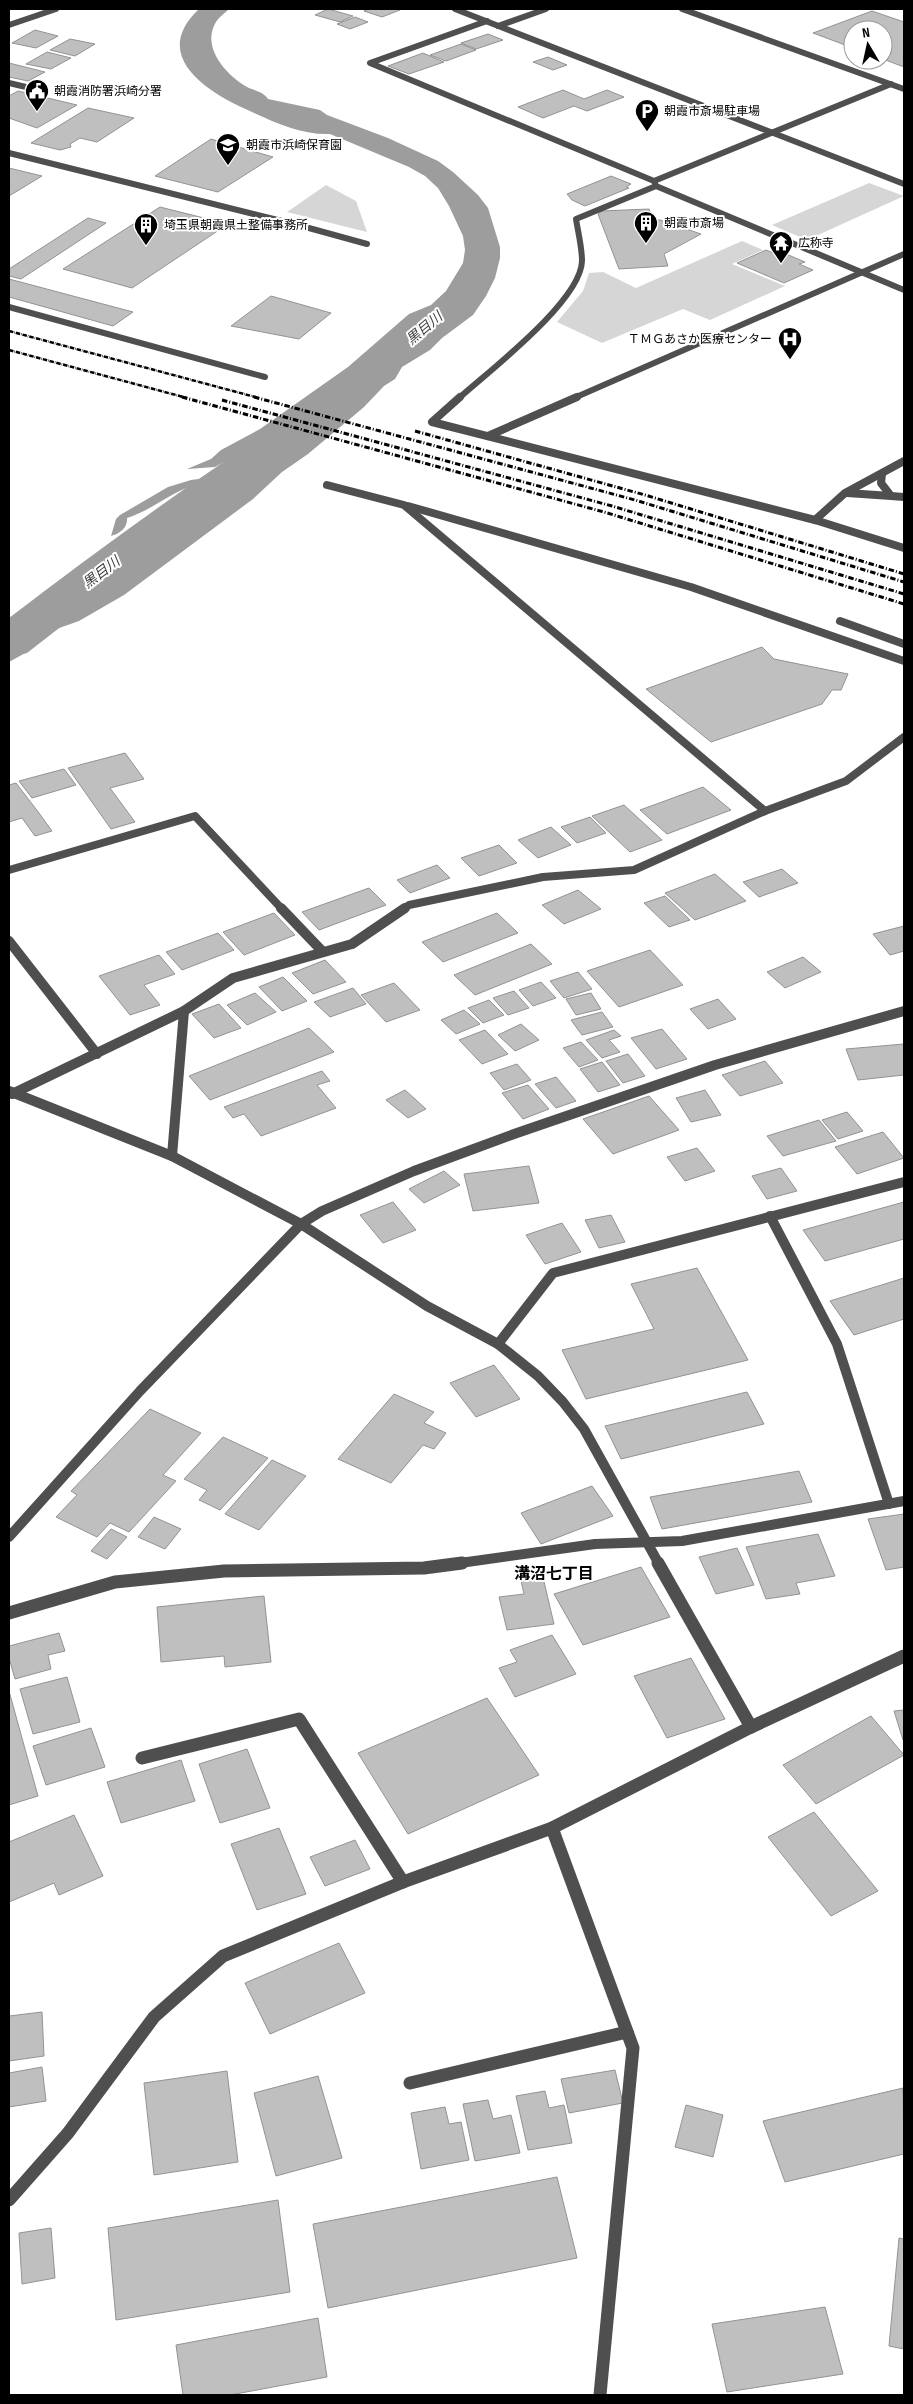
<svg xmlns="http://www.w3.org/2000/svg" width="913" height="2404" font-family="'Sofia Sans Condensed','Noto Sans JP',sans-serif">
	<style>
		.green { fill: #d6d6d6 }
		.water { fill: #9d9d9d }
		.lines { fill: none; stroke-linecap: round; stroke-linejoin: round }
		.river { fill: #9d9d9d; fill-rule: evenodd }
		.building { fill: #bfbfbf; stroke: #939393 }
		.service-far2 { stroke: #4f4f4f; stroke-width: 6 }
		.service-far1 { stroke: #4f4f4f; stroke-width: 8 }
		.service { stroke: #4f4f4f; stroke-width: 13 }
		.minor-far3 { stroke: #4f4f4f; stroke-width: 6 }
		.minor-far2 { stroke: #4f4f4f; stroke-width: 8 }
		.minor-far1 { stroke: #4f4f4f; stroke-width: 10 }
		.minor { stroke: #4f4f4f; stroke-width: 13 }
		.tertiary { stroke: #4f4f4f; stroke-width: 6 }
		.rail-far1 { stroke: #000; stroke-width: 2.5; stroke-dasharray: 4.5 1 0.5 1; stroke-linecap: butt }
		.rail { stroke: #000; stroke-width: 3; stroke-dasharray: 5.5 2 1 2; stroke-linecap: butt }
		.labels { text-anchor: middle; stroke-width: 4; stroke-linejoin: round; paint-order: stroke }
		.far-poi-label { font-size: 12px; fill: #000; stroke: #fff; text-anchor: start }
		.far-water-label { font-size: 14px; font-style: italic; fill: #3e3e3e; stroke: #fff }
		.neighbourhood-label { font-size: 16px; font-weight: bold; fill: #000; stroke: #fff }
	</style>
	<rect width="100%" height="100%" fill="#fff"/>
	<g class="green">
		<path d="M869,183L904,196L807,240L772,225Z"/>
		<path d="M326,185L356,201L367,232L287,212Z"/>
		<path d="M742,241L763,250L732,264L785,286L710,320L683,309L602,343L557,322L583,291L589,273L603,272L636,288Z"/>
	</g>
	<path class="water" d="M199,9H229C225,13 219,17 216,22C200,48 228,77 249,88C256,91 264,92 268,99L320,110L327,115L388,138L438,161L453,172L478,195L488,208L500,247V258L495,278L486,296L473,315L442,338L430,350L402,367L395,379L384,386L364,407L308,454L282,472L253,499L124,595L79,621L48,632L27,652L9,662V619L37,598L68,585L95,563L102,561L129,563L139,556L147,546L186,520L228,484L226,481L201,491H197L192,486C168,494 150,511 127,518C128,528 119,534 111,536L116,519L120,515L168,487L191,480L213,477L227,471L234,464L251,457L252,449L244,451L215,467L187,469L211,459L221,450L260,429L348,367L409,314L431,305L446,291L463,263L465,250L463,236L449,206L438,188L425,176L409,167L330,134C303,135 276,123 252,112C210,94 148,57 199,9Z"/>
	<g class="lines">
		<path class="river" d="M298,414L314,418L321,428L314,438L266,475L166,545L27,653L9,657V618C81,563 153,510 228,459C251,443 271,421 298,414Z"/>
	</g>
	<g class="building">
		<path d="M328,9L353,16L340,22L315,15Z"/>
		<path d="M369,9H395L400,10L382,17L364,11Z"/>
		<path d="M872,11L904,22V67L883,59V30H853V48L813,33Z"/>
		<path d="M355,17L368,22L350,29L337,24Z"/>
		<path d="M35,30L58,36L36,48L12,43Z"/>
		<path d="M488,34L503,40L476,49L461,43Z"/>
		<path d="M70,39L95,44L75,56L50,50Z"/>
		<path d="M461,44L476,50L446,61L430,55Z"/>
		<path d="M47,52L71,58L51,69L26,64Z"/>
		<path d="M423,53L444,62L409,74L388,66Z"/>
		<path d="M548,57L567,65L553,70L533,62Z"/>
		<path d="M9,63L45,72L28,81L9,77Z"/>
		<path d="M563,90L584,99L607,90L624,97L587,111L574,106L543,118L518,107Z"/>
		<path d="M18,91L77,105L37,128L9,118V96Z"/>
		<path d="M88,108L134,118L97,142L80,138L70,144L71,147L60,150L31,143Z"/>
		<path d="M211,139L273,157L218,192L155,176Z"/>
		<path d="M9,168L42,176L9,196Z"/>
		<path d="M611,176L631,184L626,187L629,188L585,206L572,200L567,194Z"/>
		<path d="M160,207L228,224L132,288L63,269Z"/>
		<path d="M649,209L653,220H660L701,234L664,254L668,266L619,269L598,214L602,211Z"/>
		<path d="M88,218L106,223L21,279L9,276V269Z"/>
		<path d="M766,250L781,256L786,254L805,262L799,264L813,270L784,283L737,263Z"/>
		<path d="M9,279L133,312L113,326L9,297Z"/>
		<path d="M271,296L331,313L299,339L231,326Z"/>
		<path d="M762,647L774,659L848,674L841,690H832L822,704L711,742L646,689Z"/>
		<path d="M125,753L144,779L110,788L135,822L111,829L68,768Z"/>
		<path d="M64,769L76,785L32,798L19,781Z"/>
		<path d="M16,783L39,813L52,831L35,836L22,818L9,822V785Z"/>
		<path d="M703,787L731,810L667,834L640,810Z"/>
		<path d="M624,805L662,840L630,852L592,816Z"/>
		<path d="M590,817L606,833L577,843L561,827Z"/>
		<path d="M551,827L571,845L538,858L518,840Z"/>
		<path d="M499,845L517,863L479,876L461,858Z"/>
		<path d="M437,865L450,878L410,893L397,880Z"/>
		<path d="M782,869L798,883L759,897L743,882Z"/>
		<path d="M715,874L746,901L695,920L665,893Z"/>
		<path d="M369,888L386,905L319,930L302,912Z"/>
		<path d="M578,890L601,909L564,924L542,905Z"/>
		<path d="M665,896L690,920L669,927L644,903Z"/>
		<path d="M274,913L295,935L244,955L223,932Z"/>
		<path d="M497,913L518,933L443,962L422,942Z"/>
		<path d="M904,926V951L890,955L873,934Z"/>
		<path d="M218,933L234,950L182,970L166,952Z"/>
		<path d="M531,944L552,964L475,995L454,975Z"/>
		<path d="M650,950L683,985L619,1007L587,971Z"/>
		<path d="M159,955L175,974L144,985L160,1005L130,1015L99,976Z"/>
		<path d="M803,957L821,972L785,988L767,972Z"/>
		<path d="M325,960L346,982L313,994L292,973Z"/>
		<path d="M578,972L592,989L564,998L550,981Z"/>
		<path d="M283,977L307,1001L282,1011L259,987Z"/>
		<path d="M541,982L556,998L533,1006L519,990Z"/>
		<path d="M394,983L420,1010L386,1022L361,995Z"/>
		<path d="M353,988L366,1004L330,1017L314,1002Z"/>
		<path d="M514,991L529,1008L508,1015L493,998Z"/>
		<path d="M255,993L276,1012L247,1025L227,1005Z"/>
		<path d="M591,993L601,1009L576,1015L566,999Z"/>
		<path d="M718,999L736,1019L708,1029L690,1009Z"/>
		<path d="M489,1000L504,1015L483,1023L468,1008Z"/>
		<path d="M219,1004L241,1028L214,1038L192,1014Z"/>
		<path d="M464,1010L480,1024L456,1034L441,1020Z"/>
		<path d="M602,1012L613,1027L582,1035L571,1020Z"/>
		<path d="M521,1024L539,1040L515,1051L498,1035Z"/>
		<path d="M309,1028L334,1052L210,1100L189,1076Z"/>
		<path d="M662,1029L687,1059L656,1069L631,1038Z"/>
		<path d="M485,1030L508,1054L482,1064L459,1040Z"/>
		<path d="M614,1030L621,1036L609,1040L620,1052L602,1058L586,1040Z"/>
		<path d="M581,1042L598,1060L579,1067L563,1048Z"/>
		<path d="M904,1044V1075L858,1080L846,1049Z"/>
		<path d="M628,1054L645,1076L623,1083L606,1061Z"/>
		<path d="M765,1061L783,1083L740,1096L722,1075Z"/>
		<path d="M602,1062L620,1085L598,1092L580,1069Z"/>
		<path d="M517,1064L531,1080L504,1090L490,1073Z"/>
		<path d="M322,1071L330,1081L317,1085L336,1108L261,1136L244,1114L233,1118L224,1107Z"/>
		<path d="M556,1077L576,1101L556,1108L535,1084Z"/>
		<path d="M528,1085L549,1109L523,1119L502,1093Z"/>
		<path d="M405,1090L426,1109L408,1118L386,1100Z"/>
		<path d="M705,1090L721,1115L691,1122L676,1098Z"/>
		<path d="M649,1096L679,1130L613,1154L583,1119Z"/>
		<path d="M847,1112L863,1131L838,1139L822,1120Z"/>
		<path d="M819,1120L836,1141L783,1156L767,1136Z"/>
		<path d="M883,1132L904,1158L857,1174L835,1147Z"/>
		<path d="M697,1148L715,1171L685,1181L667,1157Z"/>
		<path d="M529,1166L539,1203L473,1211L464,1174Z"/>
		<path d="M781,1168L797,1191L767,1199L752,1176Z"/>
		<path d="M444,1171L460,1185L424,1203L409,1189Z"/>
		<path d="M393,1202L416,1230L383,1243L360,1215Z"/>
		<path d="M904,1202V1239L825,1261L803,1230Z"/>
		<path d="M611,1215L625,1242L599,1248L585,1220Z"/>
		<path d="M562,1223L581,1252L545,1264L526,1235Z"/>
		<path d="M697,1268L748,1360L586,1399L562,1350L654,1329L631,1284Z"/>
		<path d="M904,1278V1319L854,1335L830,1301Z"/>
		<path d="M494,1365L520,1399L476,1417L450,1383Z"/>
		<path d="M747,1392L764,1424L621,1459L605,1426Z"/>
		<path d="M394,1394L434,1412L424,1423L446,1433L434,1449L423,1445L391,1483L338,1459Z"/>
		<path d="M150,1409L201,1433L163,1475L176,1481L129,1532L110,1523L97,1537L56,1517L77,1495L71,1491Z"/>
		<path d="M223,1437L268,1458L220,1510L199,1500L207,1490L184,1479Z"/>
		<path d="M272,1460L306,1476L259,1530L225,1514Z"/>
		<path d="M799,1471L812,1502L662,1529L650,1497Z"/>
		<path d="M592,1486L613,1516L541,1544L521,1513Z"/>
		<path d="M904,1514V1567L886,1570L868,1519Z"/>
		<path d="M154,1517L181,1529L165,1549L138,1537Z"/>
		<path d="M111,1529L127,1537L107,1559L91,1551Z"/>
		<path d="M818,1534L835,1576L796,1583L800,1594L766,1599L746,1547Z"/>
		<path d="M737,1548L754,1585L716,1594L699,1557Z"/>
		<path d="M641,1567L670,1617L583,1645L554,1594Z"/>
		<path d="M541,1569L554,1624L507,1630L499,1597L524,1594L519,1572Z"/>
		<path d="M264,1596L271,1662L225,1667L224,1656L161,1662L157,1607Z"/>
		<path d="M59,1633L65,1651L48,1655L51,1669L15,1679L9,1658V1646Z"/>
		<path d="M552,1635L576,1674L515,1697L499,1668L517,1662L510,1650Z"/>
		<path d="M691,1658L725,1719L667,1738L634,1676Z"/>
		<path d="M67,1677L80,1722L33,1734L20,1689Z"/>
		<path d="M9,1691L38,1796L9,1805Z"/>
		<path d="M487,1698L539,1775L408,1834L358,1753Z"/>
		<path d="M904,1710V1740H903L894,1711Z"/>
		<path d="M871,1716L904,1755L816,1804L783,1765Z"/>
		<path d="M91,1728L105,1767L46,1785L33,1746Z"/>
		<path d="M247,1749L270,1808L220,1823L199,1764Z"/>
		<path d="M181,1760L195,1801L121,1823L107,1782Z"/>
		<path d="M814,1812L878,1891L831,1916L768,1837Z"/>
		<path d="M74,1815L103,1876L59,1895L54,1883L9,1902V1842Z"/>
		<path d="M279,1828L306,1894L257,1910L231,1844Z"/>
		<path d="M355,1840L370,1869L325,1886L310,1857Z"/>
		<path d="M339,1943L365,1993L270,2034L245,1983Z"/>
		<path d="M42,2012L44,2056L9,2061V2016Z"/>
		<path d="M42,2067L46,2101L9,2107V2073Z"/>
		<path d="M615,2070L623,2103L569,2113L561,2079Z"/>
		<path d="M227,2071L238,2162L154,2175L144,2083Z"/>
		<path d="M318,2076L342,2158L276,2176L254,2093Z"/>
		<path d="M903,2088L904,2154L785,2182L763,2121Z"/>
		<path d="M545,2091L549,2108L564,2105L572,2143L528,2150L516,2096Z"/>
		<path d="M488,2100L493,2119L511,2115L520,2153L475,2161L463,2104Z"/>
		<path d="M686,2105L723,2115L713,2157L675,2147Z"/>
		<path d="M445,2107L449,2124L461,2122L469,2160L421,2169L411,2113Z"/>
		<path d="M557,2177L577,2258L328,2308L313,2224Z"/>
		<path d="M278,2200L290,2292L116,2320L108,2228Z"/>
		<path d="M51,2228L55,2278L22,2284L19,2233Z"/>
		<path d="M899,2238L904,2239V2349L889,2346Z"/>
		<path d="M825,2307L843,2374L727,2392L712,2324Z"/>
		<path d="M318,2318L327,2377L230,2395H183L176,2345Z"/>
	</g>
	<g class="lines">
		<g class="service-far2">
			<path d="M487,21L370,63L654,181"/>
			<path d="M9,83L43,91"/>
			<path d="M298,225L367,244"/>
		</g>
		<g class="service-far1">
			<path d="M882,474L881,483L891,496L904,497"/>
			<path d="M847,493L891,496"/>
			<path d="M815,520L845,493L904,461"/>
		</g>
		<g class="service">
			<path d="M142,1758L299,1719L403,1882"/>
			<path d="M410,2083L627,2032"/>
		</g>
		<g class="minor-far3">
			<path d="M682,9L904,89"/>
			<path d="M498,26L546,9"/>
			<path d="M891,84L654,181L656,186L904,290"/>
			<path d="M9,307L265,377"/>
			<path d="M459,398C489,371 581,301 582,261C582,247 578,232 576,219L656,186"/>
			<path d="M574,398L904,254"/>
		</g>
		<g class="minor-far2">
			<path d="M460,397L432,422L815,520L904,548"/>
			<path d="M488,436L577,397"/>
			<path d="M327,485L404,505L765,811"/>
			<path d="M408,506L691,587L904,661"/>
			<path d="M840,621L904,644"/>
			<path d="M9,870L195,816L282,909"/>
			<path d="M403,909L409,905L543,877L634,870L765,811L846,781L904,737"/>
		</g>
		<g class="minor-far1">
			<path d="M281,908L323,952"/>
			<path d="M9,941L97,1054"/>
			<path d="M9,1091L172,1156L301,1224L427,1306L498,1344L538,1376L563,1402L584,1429L659,1564"/>
			<path d="M12,1094L184,1011L233,978L352,944L405,908"/>
			<path d="M172,1156L184,1011"/>
			<path d="M770,1216L837,1344L889,1504"/>
			<path d="M498,1344L553,1273L904,1182"/>
			<path d="M9,1537L140,1391L301,1224L322,1211L414,1171L514,1134L715,1065L904,1011"/>
			<path d="M453,1564L595,1544L682,1541L904,1501"/>
		</g>
		<g class="minor">
			<path d="M658,1563L751,1727"/>
			<path d="M9,1613L115,1582L224,1571L424,1568L462,1563"/>
			<path d="M552,1828L633,2048L600,2395"/>
			<path d="M9,2200L68,2133L154,2017L223,1956L403,1882L552,1828L751,1727L904,1656"/>
		</g>
		<g class="tertiary">
			<path d="M455,9L904,184"/>
			<path d="M9,25L56,9"/>
			<path d="M9,153L298,225"/>
		</g>
		<g class="rail-far1">
			<path d="M9,331L259,398"/>
			<path d="M9,350L187,398"/>
		</g>
		<g class="rail">
			<path d="M182,397L604,512L904,604"/>
			<path d="M254,397L635,500L904,582"/>
			<path d="M222,400L612,506L904,594"/>
			<path d="M415,431L645,495L904,574"/>
		</g>
	</g>
	<defs>
		<g id="civic-pin" transform="scale(1.25)"><path d="M0 17L-7.5 6A9.5 9.5 0 1 1 7.5 6Z" fill="#000" stroke="#fff"/><path d="M-.6-6.5H3V-4.5H.6V-3L4-1V1h2V6H-6V1h2V-1L-.6-3ZM-1.2 2.5V6h2.4V2.5Z" fill="#fff"/></g>
		<g id="parking-pin" transform="scale(1.25)"><path d="M0 17L-7.5 6A9.5 9.5 0 1 1 7.5 6Z" fill="#000" stroke="#fff"/><path d="M-3.5-5.5H1a3.5 3.5 0 0 1 0 7H-1V5.5H-3.5ZM-1-3.4V-.6H.8a1.4 1.4 0 0 0 0-2.8Z" fill="#fff"/></g>
		<g id="school-pin" transform="scale(1.25)"><path d="M0 17L-7.5 6A9.5 9.5 0 1 1 7.5 6Z" fill="#000" stroke="#fff"/><path d="M0-5L7-2L0 1L-7-2ZM-4 1L0 2.5L4 1V4Q0 6-4 4Z" fill="#fff"/></g>
		<g id="building-pin" transform="scale(1.25)"><path d="M0 17L-7.5 6A9.5 9.5 0 1 1 7.5 6Z" fill="#000" stroke="#fff"/><path d="M-4-6H4V6H1V3H-1V6H-4ZM-2.5-4.3h1.7v1.8h-1.7ZM.8-4.3h1.7v1.8H.8ZM-2.5-1h1.7V.8h-1.7ZM.8-1h1.7V.8H.8Z" fill="#fff"/></g>
		<g id="temple-pin" transform="scale(1.25)"><path d="M0 17L-7.5 6A9.5 9.5 0 1 1 7.5 6Z" fill="#000" stroke="#fff"/><path d="M0-6L5-2H3V0L6.5 2.5H4V6H1.5V3h-3V6H-4V2.5H-6.5L-3 0V-2H-5Z" fill="#fff"/></g>
		<g id="hospital-pin" transform="scale(1.25)"><path d="M0 17L-7.5 6A9.5 9.5 0 1 1 7.5 6Z" fill="#000" stroke="#fff"/><path d="M-5-5h3v3.5h4V-5h3V5h-3V1.5h-4V5h-3Z" fill="#fff"/></g>
	</defs>
	<g fill-rule="evenodd">
		<use href="#civic-pin" x="37" y="91"/>
		<use href="#parking-pin" x="647" y="111"/>
		<use href="#school-pin" x="228" y="145"/>
		<use href="#building-pin" x="646" y="223"/>
		<use href="#building-pin" x="146" y="225"/>
		<use href="#temple-pin" x="781" y="243"/>
		<use href="#hospital-pin" x="790" y="339"/>
	</g>
	<g class="labels">
		<g class="far-poi-label">
			<text x="54" y="95">朝霞消防署浜崎分署</text>
			<text x="664" y="115">朝霞市斎場駐車場</text>
			<text x="246" y="149">朝霞市浜崎保育園</text>
			<text x="664" y="227">朝霞市斎場</text>
			<text x="164" y="229">埼玉県朝霞県土整備事務所</text>
			<text x="798" y="247">広称寺</text>
			<text x="772" y="343" text-anchor="end">ＴＭＧあさか医療センター</text>
		</g>
		<g class="far-water-label">
			<text transform="translate(424 328) rotate(-40)" y="5">黒目川</text>
			<text transform="translate(101 572) rotate(-37)" y="5">黒目川</text>
		</g>
		<g class="neighbourhood-label">
			<text x="554" y="1579">溝沼七丁目</text>
		</g>
	</g>
	<rect width="913" height="2404" fill="none" stroke="#000000" stroke-width="20"/>
	<g transform="translate(868 45) rotate(351)"><circle r="24" fill="#ffffff" stroke="#999999"/>
	<path d="M0-4L9 19L0 12L-9 19Z" fill="#000000"/>
	<text y="-8" font-size="14" font-weight="bold" text-anchor="middle" fill="#000000">N</text>
	</g>
</svg>
